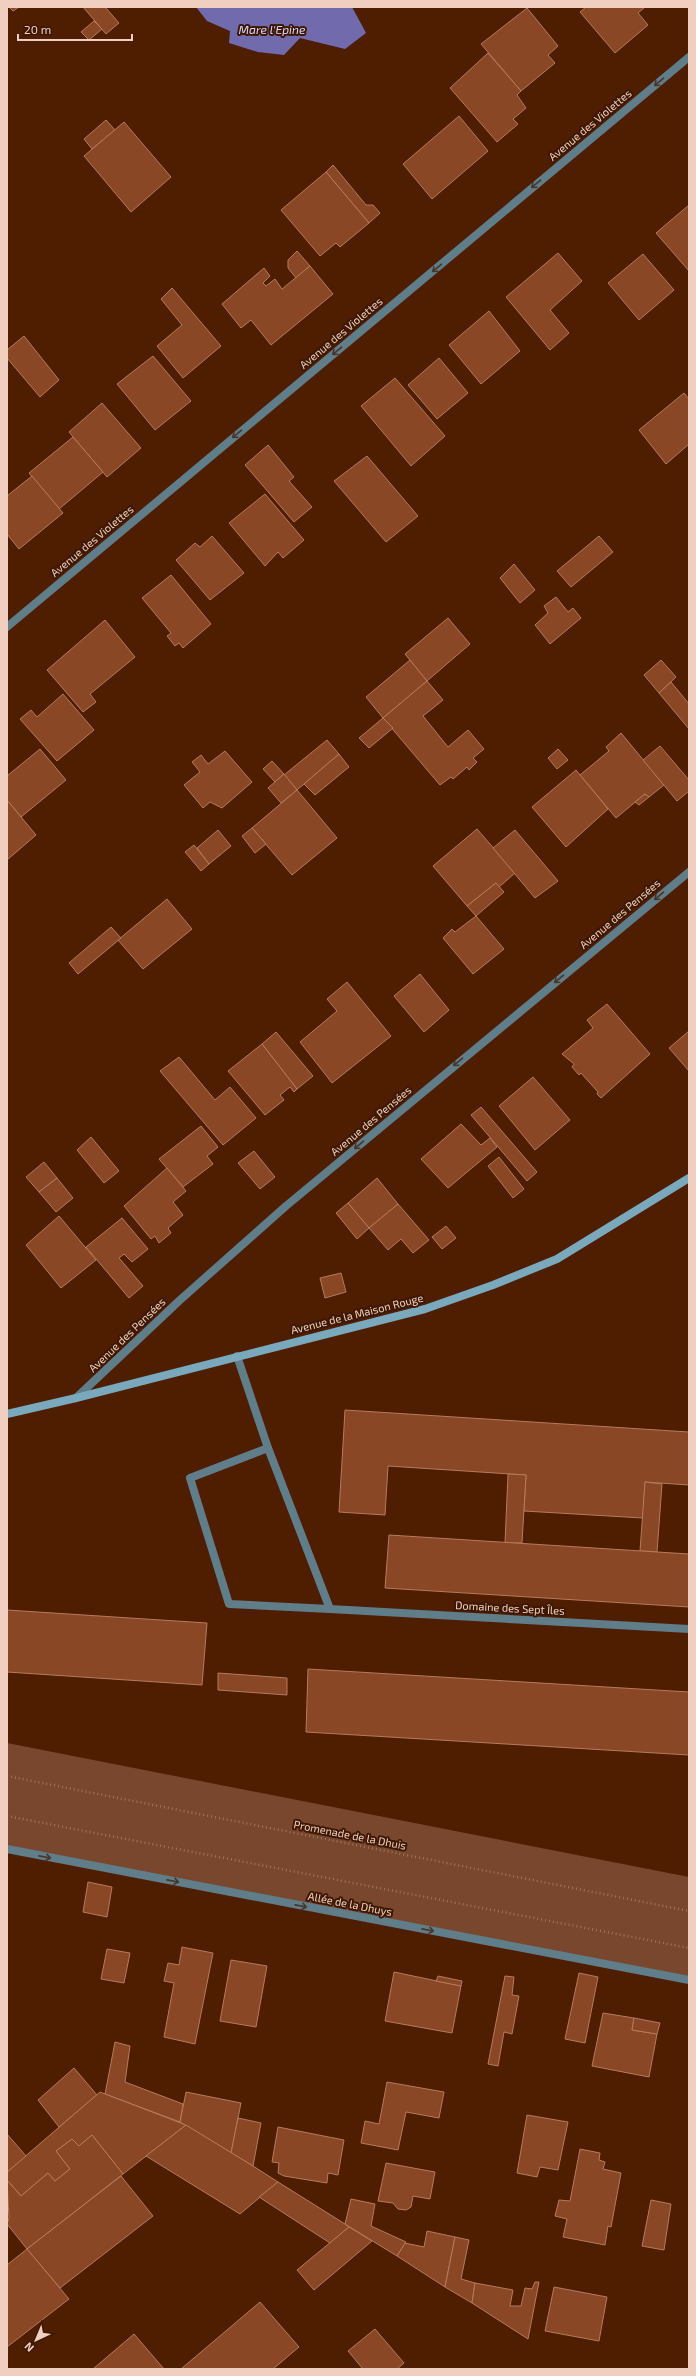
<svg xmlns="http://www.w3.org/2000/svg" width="696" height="2376" font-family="'Exo 2',sans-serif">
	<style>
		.green { fill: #79472e }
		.water { fill: #716bae }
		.building { fill: #894725; stroke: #b67b5e }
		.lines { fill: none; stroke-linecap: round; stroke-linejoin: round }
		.path { stroke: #9e745e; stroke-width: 2.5; stroke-dasharray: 1 3; stroke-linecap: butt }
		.street { stroke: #607d8a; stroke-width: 8 }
		.secondary { stroke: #7aa9bd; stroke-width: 8 }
		.oneway { stroke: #48362c }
		.labels { text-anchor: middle; stroke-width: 4; stroke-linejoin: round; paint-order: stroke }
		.street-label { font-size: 11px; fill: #f0cfc0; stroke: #3e1803 }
		.water-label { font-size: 12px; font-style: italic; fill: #dad9ff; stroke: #3e1803 }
	</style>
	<rect width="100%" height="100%" fill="#4f1d00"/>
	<path class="green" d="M7,1743L689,1877V1980L7,1849Z"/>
	<path class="water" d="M196,7H352L366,33L345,49L300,38L284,55L258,52L229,43L230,31L207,21Z"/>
	<g class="building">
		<path d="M9,7H19L13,11Z"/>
		<path d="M83,7H105L119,23L106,34Z"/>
		<path d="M586,7H645L638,13L648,25L615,53L580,12Z"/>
		<path d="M527,8L558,46L548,55L555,63L521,91L481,44Z"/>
		<path d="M94,21L102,29L89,40L81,32Z"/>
		<path d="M488,53L521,91L517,95L526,108L513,119L518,124L497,142L450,88Z"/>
		<path d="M459,116L488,151L432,199L403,164Z"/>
		<path d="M106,120L115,130L92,149L84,139Z"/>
		<path d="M124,122L171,177L131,212L84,156Z"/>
		<path d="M333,165L366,205H373L380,213L369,223L326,172Z"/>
		<path d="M326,172L369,223L340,247L336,243L320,256L281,210Z"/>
		<path d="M689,205V271L656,233Z"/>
		<path d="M297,251L310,266L296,278L288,268V260Z"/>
		<path d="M558,253L582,281L550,310L569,333L550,350L506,297Z"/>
		<path d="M643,254L674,290L639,320L608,283Z"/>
		<path d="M310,266L333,294L271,345L251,320L241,328L222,304L264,268L270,276L263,283L266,286L275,279L282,289Z"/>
		<path d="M172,288L221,346L183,378L157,346L182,325L161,299Z"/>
		<path d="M489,311L520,351L481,384L449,345Z"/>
		<path d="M24,336L59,380L40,397L7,358V350Z"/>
		<path d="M153,356L191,401L155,430L117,384Z"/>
		<path d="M439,358L468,393L437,419L408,385Z"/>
		<path d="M395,378L445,436L411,466L361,406Z"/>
		<path d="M684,393L689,399V444L666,464L639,430Z"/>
		<path d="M102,403L141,448L107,477L69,432Z"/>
		<path d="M73,437L103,472L59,509L29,473Z"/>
		<path d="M268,445L294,477L289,481L312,507L294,522L245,465Z"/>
		<path d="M367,456L418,516L386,542L334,481Z"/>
		<path d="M32,476L63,513L19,549L7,534V496Z"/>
		<path d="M265,494L304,540L283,558L278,552L265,566L229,523Z"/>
		<path d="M212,536L244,573L210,600L176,560L195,543L200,547Z"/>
		<path d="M599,536L613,552L571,587L557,571Z"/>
		<path d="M514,564L535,590L520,603L500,578Z"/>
		<path d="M171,575L211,624L183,648L179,643L175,646L167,636L171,633L142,598Z"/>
		<path d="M556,597L568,612L573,608L581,618L550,644L535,625L548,613L544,606Z"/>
		<path d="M448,618L470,644L427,681L405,654Z"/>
		<path d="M105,620L135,657L90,694L96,702L83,712L47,670Z"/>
		<path d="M410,660L427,681L383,718L366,697Z"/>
		<path d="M661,660L676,677L659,693L644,675Z"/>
		<path d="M427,681L443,700L423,716L448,747L468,730L484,749L473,758L477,762L469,770L467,767L453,779L451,777L440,785L383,718Z"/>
		<path d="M671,682L689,704V729L659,693Z"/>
		<path d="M63,694L94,730L57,761L20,719L31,710L37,717Z"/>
		<path d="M383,718L393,728L369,748L359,738Z"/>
		<path d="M621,733L664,785L649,797L645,794L616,818L580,775L609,751L606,747Z"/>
		<path d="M327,740L339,754L297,790L284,775Z"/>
		<path d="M660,746L689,780V791L677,801L643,760Z"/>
		<path d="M40,749L66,780L21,817L7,800V776Z"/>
		<path d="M558,749L568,760L557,769L548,758Z"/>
		<path d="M225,751L252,782L222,808L210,802L203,808L184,785L200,772L192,762L201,755L208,764Z"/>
		<path d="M339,754L349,767L315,795L304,784Z"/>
		<path d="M272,761L284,774L275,782L263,769Z"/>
		<path d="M576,770L608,809L566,847L532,807Z"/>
		<path d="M284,774L297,790L281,803L268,788Z"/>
		<path d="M297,790L337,838L292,875L252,828Z"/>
		<path d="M645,794L649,797L639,805L635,802Z"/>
		<path d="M7,800L36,835L7,860Z"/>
		<path d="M252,828L266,844L255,853L242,836Z"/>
		<path d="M477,829L515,873L499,887L496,883L467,906L433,866Z"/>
		<path d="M218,830L231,846L209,864L197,848Z"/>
		<path d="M515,830L558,881L535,898L493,848Z"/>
		<path d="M194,845L209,864L201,871L185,852Z"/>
		<path d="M496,883L504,892L476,916L467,906Z"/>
		<path d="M167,899L192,929L143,969L118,940Z"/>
		<path d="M476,916L504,949L473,974L443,938L452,929L455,932Z"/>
		<path d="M111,927L121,938L78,974L69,963Z"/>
		<path d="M420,974L449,1010L424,1032L394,996Z"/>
		<path d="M347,982L391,1036L332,1083L300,1042L337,1011L327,999Z"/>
		<path d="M607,1004L650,1054L601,1098L597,1094L598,1092L581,1073L579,1075L572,1067L574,1064L562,1054L593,1028L587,1020Z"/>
		<path d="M689,1031V1071L669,1048Z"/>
		<path d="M276,1032L313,1076L297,1089L262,1044Z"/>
		<path d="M262,1044L297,1089L294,1092L290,1087L280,1095L284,1100L265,1115L228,1071Z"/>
		<path d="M179,1057L215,1100L230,1087L256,1118L223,1145L160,1071Z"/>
		<path d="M533,1077L570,1120L535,1150L499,1106Z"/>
		<path d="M481,1107L537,1172L527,1181L471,1115Z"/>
		<path d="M461,1124L481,1145L490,1138L497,1147L448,1188L421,1159Z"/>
		<path d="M201,1126L218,1147L207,1156L213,1164L183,1187L159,1159Z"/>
		<path d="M91,1137L119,1171L104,1183L77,1150Z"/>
		<path d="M254,1151L275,1177L260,1189L238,1163Z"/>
		<path d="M499,1157L524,1189L513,1198L488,1166Z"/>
		<path d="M44,1162L57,1178L39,1192L26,1177Z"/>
		<path d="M167,1168L186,1191L173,1202L183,1215L168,1228L171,1233L159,1243L155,1236L151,1239L124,1206Z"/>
		<path d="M57,1178L73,1198L56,1212L39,1192Z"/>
		<path d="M377,1178L398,1204L369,1228L348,1203Z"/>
		<path d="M348,1203L369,1228L357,1239L336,1213Z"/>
		<path d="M398,1204L429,1240L413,1253L401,1239L388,1250L369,1228Z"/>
		<path d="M59,1216L96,1260L61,1288L26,1245Z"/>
		<path d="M122,1218L148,1249L132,1262L124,1254L119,1258L143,1286L129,1298L86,1247Z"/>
		<path d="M446,1226L456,1238L442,1249L432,1237Z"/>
		<path d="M341,1273L346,1292L325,1298L320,1278Z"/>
		<path d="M345,1410L689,1432V1485L645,1482L643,1518L524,1511L526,1475L388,1466L385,1515L339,1512Z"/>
		<path d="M508,1474L526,1475L522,1543H505Z"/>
		<path d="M645,1482L662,1484L657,1552L640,1551Z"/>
		<path d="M389,1535L689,1554V1607L385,1588Z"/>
		<path d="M7,1610L207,1623L202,1685L7,1672Z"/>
		<path d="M308,1669L689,1692V1755L306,1732Z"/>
		<path d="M218,1673L287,1678V1695L218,1690Z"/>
		<path d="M88,1882L112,1887L107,1917L83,1912Z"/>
		<path d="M182,1947L213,1953L195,2044L164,2037L174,1983L164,1981L168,1963L179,1965Z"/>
		<path d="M107,1949L130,1953L124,1983L101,1979Z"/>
		<path d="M231,1960L267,1966L256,2027L220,2021Z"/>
		<path d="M394,1972L461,1986L452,2033L385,2021Z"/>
		<path d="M579,1973L598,1977L585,2043L565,2039Z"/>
		<path d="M438,1976L462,1981L461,1986L436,1981Z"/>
		<path d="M505,1976L514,1977L512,1995L519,1996L512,2034L504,2032L498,2066L488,2064Z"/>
		<path d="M603,2013L634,2018L632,2030L657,2034L649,2077L592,2066Z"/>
		<path d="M634,2018L660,2023L657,2034L632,2030Z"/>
		<path d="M115,2042L130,2046L125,2082L183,2104L180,2122L105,2094Z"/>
		<path d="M74,2068L97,2095L59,2127L38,2100Z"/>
		<path d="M387,2082L444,2092L439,2118L406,2112L398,2150L361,2143L365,2121L379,2124Z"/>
		<path d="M100,2092L186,2125L123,2174L92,2135L79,2146L72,2139L56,2151L70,2169L55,2181L48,2173L21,2196L7,2180V2172Z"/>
		<path d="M186,2092L241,2103L231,2153L180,2122Z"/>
		<path d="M527,2115L568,2122L558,2170L540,2167L537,2177L517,2173Z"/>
		<path d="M238,2118L261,2123L253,2166L231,2153Z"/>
		<path d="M186,2125L253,2166L278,2182L240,2214L146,2156Z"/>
		<path d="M278,2127L344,2140L338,2175L328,2173L327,2183L284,2176L278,2173L279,2163L272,2162Z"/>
		<path d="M7,2134L26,2156L7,2172Z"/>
		<path d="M92,2135L123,2174L27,2249L7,2224L9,2218L7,2180L21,2196L48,2173L55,2181L70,2169L56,2151L72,2139L79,2146Z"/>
		<path d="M580,2149L600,2153L599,2160L605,2162L603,2169L621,2173L611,2227L608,2226L605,2245L563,2237L567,2219L555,2216L559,2200L570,2201Z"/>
		<path d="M386,2163L435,2172L430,2199L413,2196L411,2207L406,2210L398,2209L393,2203L378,2201Z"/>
		<path d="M121,2176L153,2216L60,2288L27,2249Z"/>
		<path d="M278,2182L345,2224L349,2227L330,2243L259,2197Z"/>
		<path d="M351,2199L375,2204L371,2226L406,2242L397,2256L345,2224Z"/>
		<path d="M651,2200L671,2204L664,2250L642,2246Z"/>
		<path d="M349,2227L372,2241L314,2290L297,2270Z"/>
		<path d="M427,2231L455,2237L445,2287L397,2256L405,2243L424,2247Z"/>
		<path d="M455,2237L469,2240L461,2279L475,2283L472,2303L445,2287Z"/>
		<path d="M27,2249L69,2299L7,2347V2265Z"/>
		<path d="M535,2282H539L528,2339L472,2303L475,2283L513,2290L510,2306H521L525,2288L532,2289Z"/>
		<path d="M554,2287L607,2297L599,2341L545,2331Z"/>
		<path d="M260,2302L299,2347L273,2369H181Z"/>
		<path d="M375,2329L404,2363L397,2369H363L348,2351Z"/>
		<path d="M134,2334L164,2369H93Z"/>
	</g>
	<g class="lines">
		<g class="path">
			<path d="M7,1776L689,1911"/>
			<path d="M7,1816L689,1948"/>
		</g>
		<g class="street">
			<path d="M7,627L689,57"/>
			<path d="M237,1356L268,1448L330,1609L689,1629"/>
			<path d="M76,1398L180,1300L286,1206L689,872"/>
			<path d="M268,1448L190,1478L229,1604L330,1609"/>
			<path d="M7,1849L689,1980"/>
		</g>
		<path class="secondary" d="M7,1414L76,1398L425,1309L493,1285L557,1259L689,1178"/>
	</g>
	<defs><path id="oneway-shaft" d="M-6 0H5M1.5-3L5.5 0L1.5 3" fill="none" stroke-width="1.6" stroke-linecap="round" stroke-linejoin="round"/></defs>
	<g class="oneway">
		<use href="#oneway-shaft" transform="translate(659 82) rotate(140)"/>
		<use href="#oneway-shaft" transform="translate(536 184) rotate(140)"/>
		<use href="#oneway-shaft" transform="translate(437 268) rotate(140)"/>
		<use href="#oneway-shaft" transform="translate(337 351) rotate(140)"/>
		<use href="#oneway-shaft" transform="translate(237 434) rotate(140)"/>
		<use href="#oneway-shaft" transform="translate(659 896) rotate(140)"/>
		<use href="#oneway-shaft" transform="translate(559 979) rotate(140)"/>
		<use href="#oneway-shaft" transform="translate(458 1062) rotate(140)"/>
		<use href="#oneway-shaft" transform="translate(359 1145) rotate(140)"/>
		<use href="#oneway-shaft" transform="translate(45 1857) rotate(11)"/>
		<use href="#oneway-shaft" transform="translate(173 1881) rotate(11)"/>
		<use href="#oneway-shaft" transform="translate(301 1906) rotate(11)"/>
		<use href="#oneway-shaft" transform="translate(428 1930) rotate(11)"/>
	</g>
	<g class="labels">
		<g class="street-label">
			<text transform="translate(590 125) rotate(-40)" y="4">Avenue des Violettes</text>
			<text transform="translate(341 333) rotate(-40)" y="4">Avenue des Violettes</text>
			<text transform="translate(92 541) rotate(-40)" y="4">Avenue des Violettes</text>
			<text transform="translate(620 914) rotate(-40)" y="4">Avenue des Pensées</text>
			<text transform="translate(371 1121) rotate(-40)" y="4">Avenue des Pensées</text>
			<text transform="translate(357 1314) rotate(-14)" y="4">Avenue de la Maison Rouge</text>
			<text transform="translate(127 1335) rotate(-44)" y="4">Avenue des Pensées</text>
			<text transform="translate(510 1608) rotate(3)" y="4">Domaine des Sept Îles</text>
			<text transform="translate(350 1835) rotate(11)" y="4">Promenade de la Dhuis</text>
			<text transform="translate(350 1904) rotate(11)" y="4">Allée de la Dhuys</text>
		</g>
		<g class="water-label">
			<text x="272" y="34">Mare l'Epine</text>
		</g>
	</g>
	<rect width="696" height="2376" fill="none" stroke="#f0cfc0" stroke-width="16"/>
	<g transform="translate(36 2340) rotate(224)" stroke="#3e1803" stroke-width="3" paint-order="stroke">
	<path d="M0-3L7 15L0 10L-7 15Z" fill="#f0cfc0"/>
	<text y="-6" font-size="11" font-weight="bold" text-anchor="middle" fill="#f0cfc0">N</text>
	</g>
	<path d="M18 34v6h114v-6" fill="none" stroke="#f0cfc0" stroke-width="2"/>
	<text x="24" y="34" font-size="12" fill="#f0cfc0" stroke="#3e1803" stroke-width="3" paint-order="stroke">20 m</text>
</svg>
